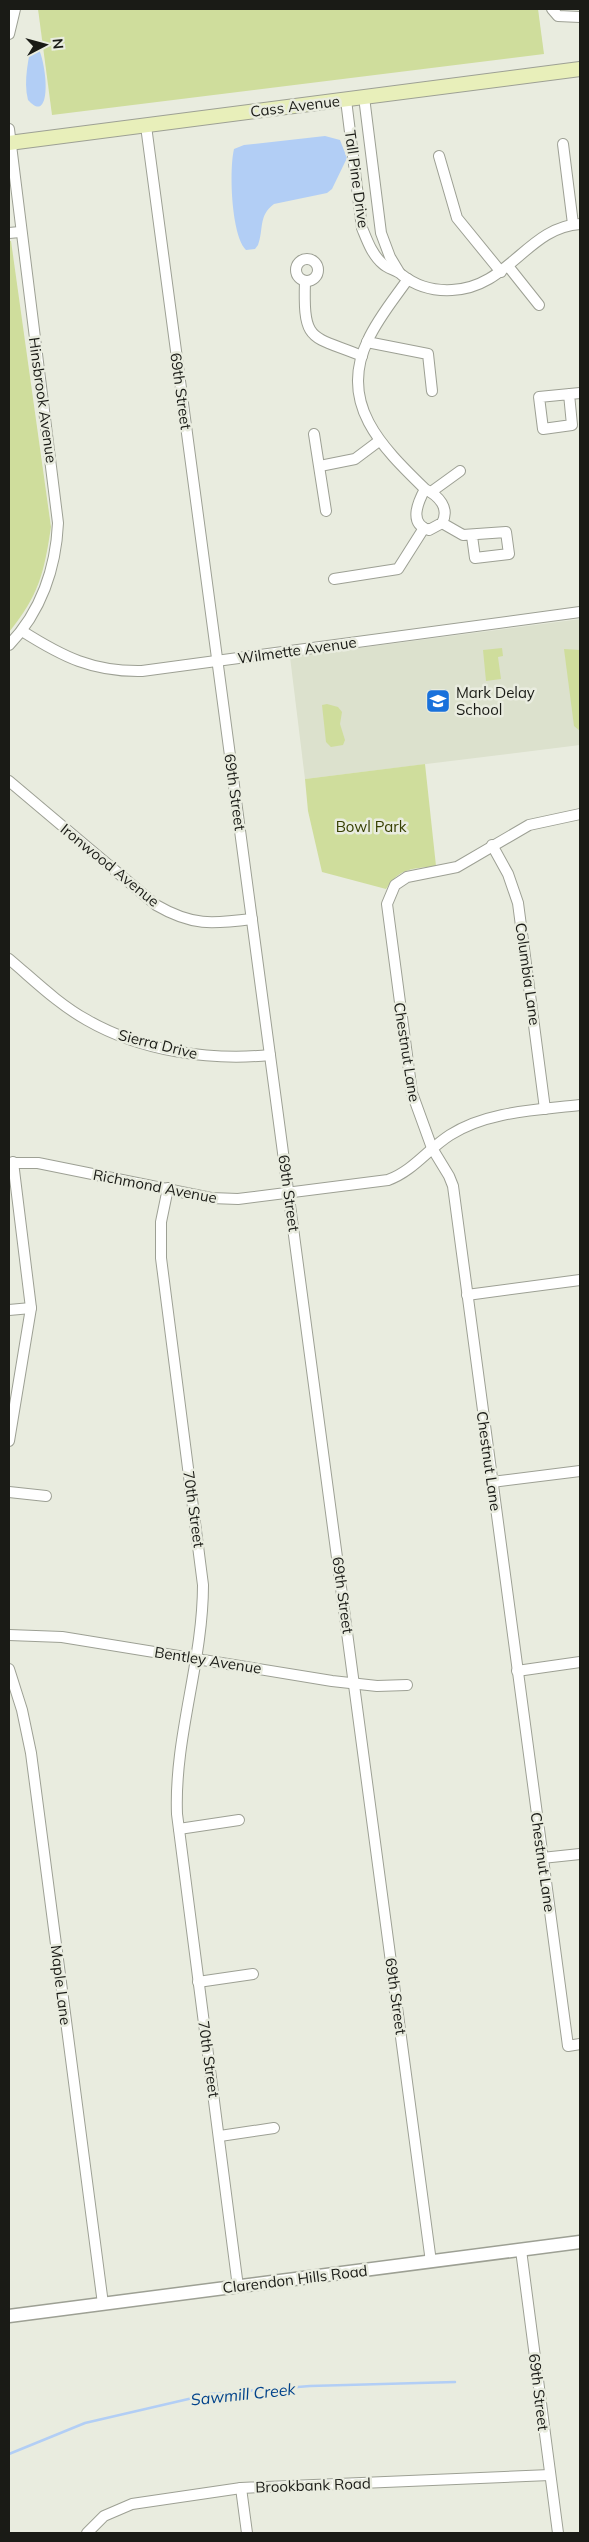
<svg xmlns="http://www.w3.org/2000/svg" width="589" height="2542" viewBox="0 0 589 2542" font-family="Mulish,sans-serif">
<rect width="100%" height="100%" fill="#e9ecdf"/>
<path fill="#dce1cd" d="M580 619V745L305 779 290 657Z"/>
<g fill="#cfdd9c">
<path d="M38 9H538L544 54 52 115Z"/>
<path d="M9 241H11L51 527C44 573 39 595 9 632Z"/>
<path d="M502 648 503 656 498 657 501 679 486 681 483 650Z"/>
<path d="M564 649 580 650V731L574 726Z"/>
<path d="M327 704 338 707 342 712 340 724 345 740 343 745 331 747 326 742 322 705Z"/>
<path d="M425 764 436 866C413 869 400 867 386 889L322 872 308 811 305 779Z"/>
</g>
<g fill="#b2cef5">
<path d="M32 39C47 48 55 130 28 100 23 80 29 59 32 39Z"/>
<path d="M325 136 340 140 347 158 332 189 327 193 274 204C258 216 264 229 258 245L255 249 246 250C231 235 229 170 234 149L244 145Z"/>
</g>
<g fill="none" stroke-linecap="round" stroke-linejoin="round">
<path stroke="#b2cef5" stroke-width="2.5" d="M9 2454 85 2423 210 2394 310 2386 455 2382"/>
<defs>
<g id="minor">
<path d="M552 9 558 16 580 17"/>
<path d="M9 34 15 9"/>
<path d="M364 97 381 233 390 257 399 272"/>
<path d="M346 100 362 228C367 240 372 255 383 264 388 269 397 270 402 275 416 286 434 291 452 290 508 288 528 227 580 224"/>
<path d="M146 126 431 2262"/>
<path d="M9 129 58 523C56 568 41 612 9 645"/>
<path d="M563 144 573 224"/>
<path d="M439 156 457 218 501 272"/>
<path d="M9 233 20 232"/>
<circle cx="307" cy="270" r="11"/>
<path d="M508 266 539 305"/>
<path d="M408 279C394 299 378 318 368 340 337 404 383 448 425 489 418 502 408 524 429 530L442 523C450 508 439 496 425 489"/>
<path d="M305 281C303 344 311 335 362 356"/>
<path d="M367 342 428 354 432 391"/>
<path d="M569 394 572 425 543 429 539 397 580 393"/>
<path d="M314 434 326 511"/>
<path d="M320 466 355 459 379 441"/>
<path d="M431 492 460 471"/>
<path d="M442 523 463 535 506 532 509 554 475 558 472 536"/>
<path d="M334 579 398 569 424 528"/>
<path d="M22 631C63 657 93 672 142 671L580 612"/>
<path d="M9 781 156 905C192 926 212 924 252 919"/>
<path d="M580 814 529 825 457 867 407 877 395 885 387 904 412 1093 432 1148 449 1176 453 1186 568 2046 580 2044"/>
<path d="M492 845 508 874 518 903 545 1109"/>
<path d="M9 959C34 980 58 1004 87 1020 141 1051 210 1061 270 1055"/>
<path d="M9 1163H38L211 1198 238 1199 388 1180C413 1171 428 1149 450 1135 487 1111 538 1110 580 1105"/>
<path d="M168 1188 161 1222V1258L203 1585C203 1662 174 1737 177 1814L238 2287"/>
<path d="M467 1295 580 1280"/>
<path d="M9 1310 31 1308"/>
<path d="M9 1441 31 1308 13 1162"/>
<path d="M492 1482 580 1471"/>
<path d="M9 1492 46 1496"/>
<path d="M9 1635 62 1637 332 1681 377 1686 407 1685"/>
<path d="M9 1669 22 1710 31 1753 103 2304"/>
<path d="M517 1671 580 1662"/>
<path d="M179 1829 239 1820"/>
<path d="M542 1858 580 1854"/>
<path d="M198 1982 253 1974"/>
<path d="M220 2136 274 2128"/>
<path d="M521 2250 558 2533"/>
<path d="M241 2488 247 2533"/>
<path d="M87 2533 104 2516 132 2504 241 2488 550 2475"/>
</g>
<path id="tertiary" d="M9 2316 580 2242"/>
<path id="secondary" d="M9 143 580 69"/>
</defs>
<use href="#minor" stroke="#9da094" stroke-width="12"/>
<use href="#tertiary" stroke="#9da094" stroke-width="15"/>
<use href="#secondary" stroke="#9da094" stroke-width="16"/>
<use href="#minor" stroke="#fff" stroke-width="10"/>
<use href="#tertiary" stroke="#fff" stroke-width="12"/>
<use href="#secondary" stroke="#e8efba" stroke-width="14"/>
</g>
<defs>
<symbol id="school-square" viewBox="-11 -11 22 22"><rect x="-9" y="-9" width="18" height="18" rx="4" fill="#1971db" stroke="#e9ecdf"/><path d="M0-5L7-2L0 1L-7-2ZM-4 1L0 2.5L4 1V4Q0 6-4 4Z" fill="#fff"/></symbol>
</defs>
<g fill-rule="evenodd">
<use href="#school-square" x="424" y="687" width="28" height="28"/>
</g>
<g text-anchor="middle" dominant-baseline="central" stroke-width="5" stroke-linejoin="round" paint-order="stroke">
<g font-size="15" fill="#1a1b16" stroke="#e9ecdf">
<text transform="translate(295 106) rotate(-7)">Cass Avenue</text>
<text transform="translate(357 179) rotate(82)">Tall Pine Drive</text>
<text transform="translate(181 391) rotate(82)">69th Street</text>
<text transform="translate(43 400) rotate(82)">Hinsbrook Avenue</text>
<text transform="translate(297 650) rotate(-8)">Wilmette Avenue</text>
<text transform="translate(235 792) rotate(82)">69th Street</text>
<text transform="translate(110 865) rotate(39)">Ironwood Avenue</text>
<text transform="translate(528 974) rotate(82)">Columbia Lane</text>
<text transform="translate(158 1044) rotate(14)">Sierra Drive</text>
<text transform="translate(407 1052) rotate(81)">Chestnut Lane</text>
<text transform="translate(155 1186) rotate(11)">Richmond Avenue</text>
<text transform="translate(289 1193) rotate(82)">69th Street</text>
<text transform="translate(489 1461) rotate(82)">Chestnut Lane</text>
<text transform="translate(194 1509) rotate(82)">70th Street</text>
<text transform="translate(343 1595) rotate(82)">69th Street</text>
<text transform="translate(208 1660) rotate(9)">Bentley Avenue</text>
<text transform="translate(543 1862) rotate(82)">Chestnut Lane</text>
<text transform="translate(61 1985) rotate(83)">Maple Lane</text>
<text transform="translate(396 1996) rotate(82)">69th Street</text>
<text transform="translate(209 2059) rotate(82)">70th Street</text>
<text transform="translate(295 2279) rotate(-7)">Clarendon Hills Road</text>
<text transform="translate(539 2392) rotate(83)">69th Street</text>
<text transform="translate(313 2485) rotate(-2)">Brookbank Road</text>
</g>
<g font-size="15" fill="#1a1b16" stroke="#e9ecdf" text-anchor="start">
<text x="456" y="692">Mark Delay<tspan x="456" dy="17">School</tspan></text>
</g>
<g font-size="15" fill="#363f01" stroke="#e9ecdf">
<text x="371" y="826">Bowl Park</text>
</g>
<g font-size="16" font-style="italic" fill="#01428a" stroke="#e9ecdf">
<text transform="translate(243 2394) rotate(-6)">Sawmill Creek</text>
</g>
</g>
<rect width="589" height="2542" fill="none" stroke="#1a1b16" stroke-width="20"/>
<g transform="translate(45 45) rotate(84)" stroke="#e9ecdf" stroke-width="4" paint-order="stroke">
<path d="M0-4L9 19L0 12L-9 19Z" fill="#1a1b16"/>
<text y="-8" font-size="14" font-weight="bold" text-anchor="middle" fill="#1a1b16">N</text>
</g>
</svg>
